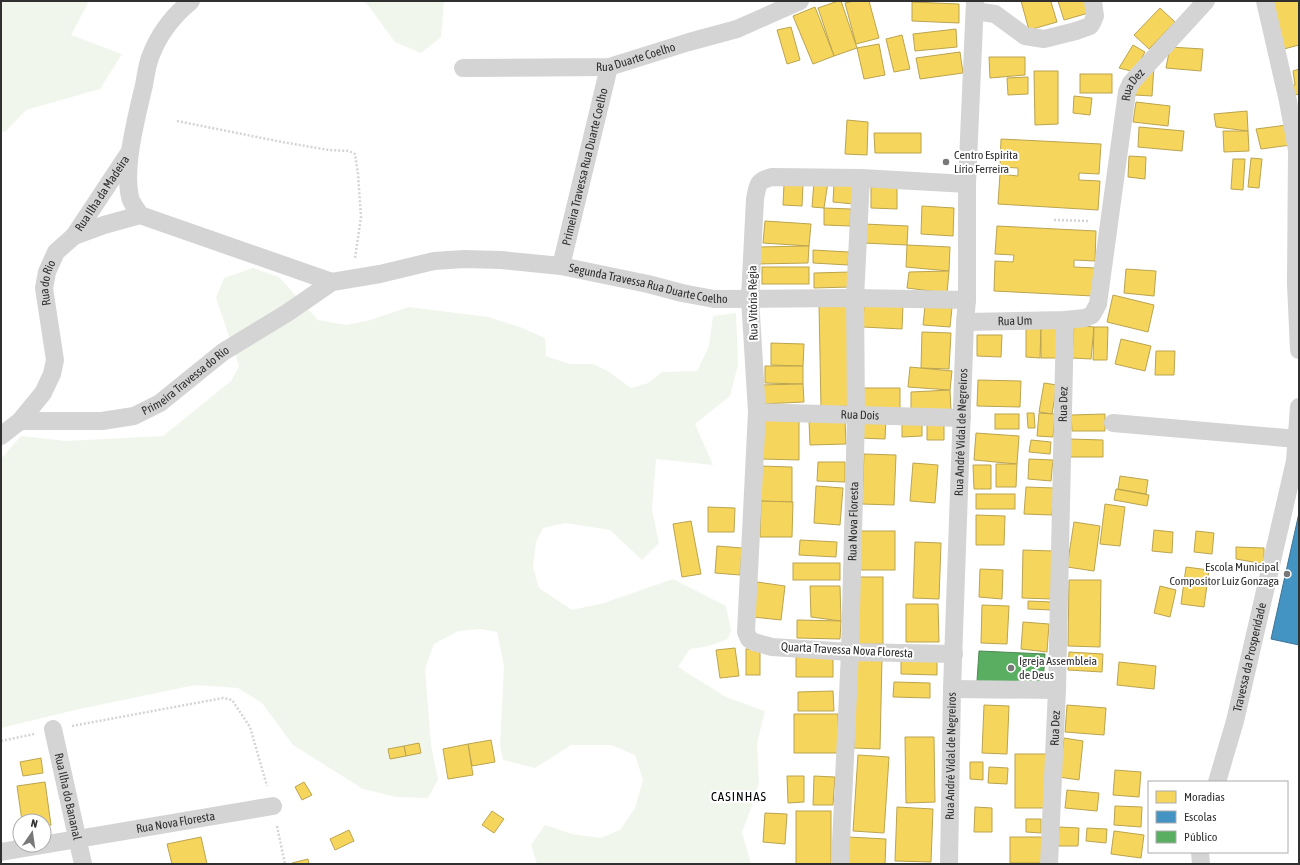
<svg xmlns="http://www.w3.org/2000/svg" width="1300" height="865" viewBox="0 0 1300 865" font-family="'Asap Condensed',sans-serif">
<rect width="100%" height="100%" fill="#fff"/>
<g fill="#f1f6ed">
<path d="M1 1H89L71 35 122 54 100 89 26 110 5 132 1 131Z"/>
<path d="M363 1H444L441 37 421 53 395 42 368 5Z"/>
<path d="M253 268 279 277 318 320 347 325 370 320 409 307 488 317 520 327 545 338 546 356 569 364H593L609 372 631 388 648 383 662 372 697 371 709 346 713 316 736 313 738 365 730 396 695 424 713 465 656 459 652 510 659 543 642 560 610 530 565 523 543 528 536 542 533 567 539 588 572 610 604 603 673 579 726 606 731 630 728 639 709 646 690 649 678 667 726 697 765 711 757 743 759 782 750 811 742 832 751 864H537L531 845 545 825 572 834 601 838 620 830 635 808 643 780 635 755 611 745H571L535 768 503 760 500 746 504 666 497 632 481 629 458 631 434 644 425 669 431 744 438 780 428 798 396 797 363 789 293 745 262 703 238 688 195 685 75 710 1 728V459L21 436 66 441 163 436 231 381 239 366 216 298 224 278Z"/>
</g>
<g fill="#f6d55c" stroke="#bba44f">
<path d="M838 1H841L857 48 834 56 818 8Z"/>
<path d="M854 1H869L879 38 856 44 845 3Z"/>
<path d="M1021 1H1054L1051 2 1057 22 1029 30Z"/>
<path d="M1058 1H1089L1092 12 1064 20Z"/>
<path d="M1271 1H1299V45L1284 49Z"/>
<path d="M912 2 959 4V23L912 21Z"/>
<path d="M815 7 834 56 813 64 793 16Z"/>
<path d="M1160 8 1175 22 1149 49 1134 35Z"/>
<path d="M791 27 800 60 787 64 777 30Z"/>
<path d="M956 29 957 47 915 51 913 34Z"/>
<path d="M902 35 910 69 894 72 886 39Z"/>
<path d="M879 44 885 75 864 79 857 48Z"/>
<path d="M1133 45 1145 52 1139 63 1135 72 1119 68Z"/>
<path d="M1170 47 1203 49 1201 71 1166 68Z"/>
<path d="M960 52 963 73 920 79 916 58Z"/>
<path d="M989 57H1025V75L990 78Z"/>
<path d="M1154 66 1152 96 1135 95 1138 82Z"/>
<path d="M1299 69V94L1291 96 1290 86 1295 85 1293 71Z"/>
<path d="M1034 71H1058V124L1035 125Z"/>
<rect x="1080" y="74" width="32" height="19"/>
<path d="M1028 77V94L1008 95 1007 78Z"/>
<path d="M1074 96 1092 98 1090 115 1073 113Z"/>
<path d="M1136 102 1170 106 1168 126 1133 122Z"/>
<path d="M1247 111 1248 131 1216 127 1214 114Z"/>
<path d="M847 120 868 122 867 155 845 154Z"/>
<path d="M1287 125 1291 145 1261 149 1256 129Z"/>
<path d="M1139 127 1184 131 1182 151 1138 147Z"/>
<path d="M1223 131H1248L1249 151 1224 152Z"/>
<path d="M874 133H921V153H875Z"/>
<path d="M1001 139 1101 144 1099 174 1079 173V180L1100 181 1098 210 998 204 1000 174 1018 176V168L1000 167Z"/>
<path d="M1129 156 1146 157 1145 179 1128 177Z"/>
<path d="M1251 158 1262 159 1259 188 1248 187Z"/>
<path d="M1233 159H1245L1243 190 1231 189Z"/>
<path d="M814 181 828 182 824 208 812 207Z"/>
<path d="M784 184 803 185 802 206 783 205Z"/>
<path d="M834 184 854 185 853 204 833 202Z"/>
<path d="M871 187H897V209L871 208Z"/>
<path d="M922 206 954 208 953 236 921 234Z"/>
<path d="M824 208 851 209 850 226 824 225Z"/>
<path d="M765 221 811 224 809 246 763 243Z"/>
<path d="M864 224 908 226 907 245 863 243Z"/>
<path d="M997 226 1096 231 1095 261 1074 260V267L1095 268 1093 296 994 291 995 261 1013 262 1014 255 995 254Z"/>
<path d="M907 245 950 247 949 271 906 267Z"/>
<path d="M809 246 808 263 757 264 758 247Z"/>
<path d="M813 250 849 252 848 265 813 263Z"/>
<rect x="762" y="267" width="47" height="17"/>
<path d="M1126 269 1156 271 1154 296 1124 293Z"/>
<path d="M949 271 947 293 907 288 909 272Z"/>
<path d="M850 272V287L814 288V273Z"/>
<path d="M1113 295 1154 305 1148 332 1107 322Z"/>
<path d="M864 304 903 306 902 329 863 327Z"/>
<path d="M819 305H847L850 406 821 407Z"/>
<path d="M925 306 952 308 950 327 923 325Z"/>
<path d="M1074 325 1094 327 1091 359 1072 358Z"/>
<path d="M1026 326H1041L1040 358 1026 357Z"/>
<rect x="1041" y="326" width="16" height="32"/>
<path d="M1094 327H1108L1107 360H1093Z"/>
<path d="M922 332 951 333 949 369 921 368Z"/>
<path d="M977 335H1002L1001 357 977 356Z"/>
<path d="M1121 339 1151 346 1145 371 1115 364Z"/>
<path d="M771 343 804 344 803 366 771 365Z"/>
<path d="M1156 351H1175L1174 375H1155Z"/>
<path d="M765 366H803V384L765 383Z"/>
<path d="M910 367 952 371 950 390 908 387Z"/>
<path d="M978 380 1021 381 1020 407 977 406Z"/>
<path d="M1044 383 1057 385 1052 414 1039 412Z"/>
<path d="M803 384 804 402 761 404 760 385Z"/>
<path d="M863 388H900V409L863 408Z"/>
<path d="M950 390 951 410 911 411V392Z"/>
<path d="M1027 413H1034L1035 428H1028Z"/>
<path d="M1039 413 1055 414 1053 437 1037 436Z"/>
<rect x="995" y="414" width="24" height="15"/>
<path d="M1105 414V431H1072L1071 415Z"/>
<path d="M762 417 799 418V460L762 459Z"/>
<path d="M860 417 886 418 885 439 859 438Z"/>
<path d="M845 419 846 444 810 445 809 420Z"/>
<path d="M922 421V436L902 437V422Z"/>
<path d="M944 424V440H927V425Z"/>
<path d="M976 433 1019 436 1017 464 974 460Z"/>
<path d="M1070 439 1103 440V457H1070Z"/>
<path d="M1031 440 1051 442 1050 454 1029 452Z"/>
<path d="M864 454 896 455 894 505 862 504Z"/>
<path d="M1029 459 1053 460 1051 481 1028 479Z"/>
<path d="M818 462H845V482L817 481Z"/>
<path d="M913 463 938 465 935 503 910 501Z"/>
<path d="M996 464H1017L1016 487H996Z"/>
<path d="M973 465H991V489H974Z"/>
<path d="M759 466 792 467V502L758 501Z"/>
<path d="M1120 476 1148 480 1146 494 1118 489Z"/>
<path d="M816 486 843 488 840 525 814 523Z"/>
<path d="M1026 487 1054 488 1052 515 1024 514Z"/>
<path d="M1116 489 1149 495 1147 506 1114 500Z"/>
<rect x="976" y="494" width="39" height="15"/>
<path d="M761 501 793 502 792 537H760Z"/>
<path d="M1105 504 1125 507 1120 546 1100 544Z"/>
<path d="M708 507 735 508 734 532H708Z"/>
<path d="M976 515 1005 516 1004 545H976Z"/>
<path d="M691 521 701 574 682 577 673 524Z"/>
<path d="M1074 522 1100 526 1094 571 1067 567Z"/>
<path d="M1154 530 1173 532 1172 553 1152 551Z"/>
<rect x="860" y="531" width="35" height="39"/>
<path d="M1196 531 1214 533 1212 554 1194 552Z"/>
<path d="M800 540 837 542 836 557 799 555Z"/>
<path d="M915 542 941 543 939 599 913 598Z"/>
<path d="M717 546 742 548 740 575 715 573Z"/>
<path d="M1236 547 1264 548V564L1236 559Z"/>
<path d="M1023 550 1053 551 1052 599 1022 598Z"/>
<rect x="793" y="563" width="47" height="17"/>
<path d="M1186 567 1209 570 1204 607 1181 604Z"/>
<path d="M980 569 1003 570 1002 599 979 597Z"/>
<rect x="856" y="577" width="27" height="67"/>
<path d="M1069 580H1101L1100 647 1068 646Z"/>
<path d="M757 582 785 586 781 620 753 617Z"/>
<path d="M810 586H840L841 621 811 617Z"/>
<path d="M1160 586 1176 590 1170 617 1154 613Z"/>
<path d="M1028 601 1053 602 1052 610 1028 609Z"/>
<path d="M906 604H938L939 642H906Z"/>
<path d="M982 605 1009 606 1007 644 981 643Z"/>
<path d="M797 620 841 621 840 639 797 638Z"/>
<path d="M1023 622 1049 624 1047 652 1021 649Z"/>
<path d="M735 648 739 676 720 678 716 650Z"/>
<rect x="746" y="649" width="14" height="26"/>
<path d="M796 651 833 652V677H796Z"/>
<path d="M1069 652 1103 654 1102 672 1068 670Z"/>
<path d="M901 656 937 658V675L901 674Z"/>
<path d="M855 657 882 658 880 749 854 748Z"/>
<path d="M1119 662 1156 666 1154 689 1117 685Z"/>
<path d="M894 682 930 683V698L893 697Z"/>
<path d="M833 691 834 711H798V692Z"/>
<path d="M984 705 1009 706 1007 754 982 753Z"/>
<path d="M1067 705 1106 708 1104 735 1065 732Z"/>
<path d="M794 714H838L839 753H794Z"/>
<path d="M905 737H934L935 802 906 803Z"/>
<path d="M1064 738 1083 741 1079 780 1059 777Z"/>
<path d="M491 740 495 762 472 766 468 744Z"/>
<path d="M419 743 421 753 406 756 404 746Z"/>
<path d="M468 744 473 775 448 779 443 749Z"/>
<path d="M404 746 406 756 390 759 388 749Z"/>
<rect x="1015" y="754" width="31" height="54"/>
<path d="M858 755 889 757 884 833 853 831Z"/>
<path d="M41 758 43 773 23 776 20 762Z"/>
<path d="M970 762H983V780L970 779Z"/>
<path d="M989 767 1008 768 1007 784 988 783Z"/>
<path d="M1115 770 1141 772 1139 797 1113 795Z"/>
<path d="M787 776H804V802L788 803Z"/>
<path d="M814 776 835 777 833 805H813Z"/>
<path d="M45 782 51 825 44 826V821H22L17 786Z"/>
<path d="M304 782 312 795 302 800 295 787Z"/>
<path d="M1067 790 1099 793 1097 811 1065 808Z"/>
<path d="M1115 806 1142 807 1141 827 1114 825Z"/>
<path d="M897 807 933 809 931 862 895 861Z"/>
<path d="M975 807 992 808V832H974Z"/>
<path d="M492 811 504 819 494 833 482 825Z"/>
<rect x="796" y="811" width="35" height="53"/>
<path d="M765 813 787 814 785 844 763 842Z"/>
<path d="M1026 819H1041V833L1026 832Z"/>
<path d="M1059 827 1079 828 1078 846H1058Z"/>
<path d="M1087 828 1107 829 1106 843 1086 841Z"/>
<path d="M349 830 354 841 335 850 330 839Z"/>
<path d="M1114 831 1144 835 1141 858 1111 854Z"/>
<path d="M201 837 207 864H172L167 844Z"/>
<path d="M848 837 886 839 885 864H846Z"/>
<rect x="1010" y="837" width="32" height="26"/>
<path d="M308 859 309 864H292V863Z"/>
</g>
<path fill="#4393c3" stroke="#3d7597" d="M1299 513V645L1271 639Z"/>
<path fill="#5aae61" stroke="#4d8852" d="M979 651 1045 654 1043 684 977 681Z"/>
<g fill="none" stroke-linecap="round" stroke-linejoin="round">
<g stroke="#d4d4d4" stroke-width="2.5" stroke-dasharray="2 2" stroke-linecap="butt">
<path d="M177 121 282 142 329 150 349 151 355 154 358 174 361 217 355 258"/>
<path d="M1054 220 1090 221"/>
<path d="M72 726 223 698 232 700 250 727 267 786"/>
<path d="M1 741 34 734"/>
<path d="M277 826 285 864"/>
</g>
<g stroke="#d4d4d4" stroke-width="18">
<path d="M1265 1 1288 101 1297 150 1296 284 1299 350"/>
<path d="M975 11 995 14 1025 36 1044 39 1076 31 1090 26 1092 23 1095 16 1093 1"/>
<path id="s1" d="M463 68 609 67 689 42 737 29 800 1"/>
<path d="M140 215C137 209 131 203 130 197 123 167 137 115 144 85 146 75 147 64 151 55 159 34 174 15 191 1"/>
<path id="s2" d="M74 236 129 153"/>
<path id="s3" d="M561 266 609 67"/>
<path id="s4" d="M965 322 1065 320 1085 318 1092 315 1098 304 1127 92 1131 83 1139 74 1206 1"/>
<path id="s5" d="M757 412 962 418"/>
<path id="s6" d="M20 421H102L134 416 160 403 223 352 287 313 332 282 380 274 434 261 464 259 501 260 561 266 648 284 682 293 714 299 855 298 967 300"/>
<path d="M1113 423 1297 439"/>
<path id="s7" d="M1 436 20 421 43 393 52 374 55 360 44 288 47 272 56 252 74 236 104 225 140 215 332 282"/>
<path d="M954 654 850 652 772 647 754 642 749 639 746 632 757 412 750 298 755 199C758 184 757 181 772 177L861 178 967 184"/>
<path d="M952 689 1057 690"/>
<path id="s8" d="M53 729 83 864"/>
<path id="s9" d="M1217 782 1235 721 1295 461 1299 407"/>
<path id="s10" d="M1 852 273 806"/>
<path d="M1200 852 1201 864"/>
<path id="s11" d="M840 864 850 652 856 415 855 298 861 178"/>
<path id="s12" d="M949 864 952 689 965 322 967 300V184L975 1"/>
<path id="s13" d="M1049 864 1057 690 1065 320"/>
</g>
</g>
<g fill="#787878" stroke="#fff" stroke-width="1.5">
<circle cx="946" cy="162" r="4"/>
<circle cx="1287" cy="574" r="4"/>
<circle cx="1011" cy="668" r="4"/>
</g>
<g text-anchor="middle" dominant-baseline="central" stroke-width="4" stroke-linejoin="round" paint-order="stroke">
<g font-size="12" fill="#303030" stroke="#fff">
<text stroke="none"><textPath href="#s1" startOffset="174">Rua Duarte Coelho</textPath></text>
<text stroke="none"><textPath href="#s4" startOffset="363">Rua Dez</textPath></text>
<text stroke="none"><textPath href="#s3" startOffset="102">Primeira Travessa Rua Duarte Coelho</textPath></text>
<text stroke="none"><textPath href="#s2" startOffset="51">Rua Ilha da Madeira</textPath></text>
<text stroke="none"><textPath href="#s7" startOffset="174">Rua do Rio</textPath></text>
<text stroke="none"><textPath href="#s6" startOffset="675">Segunda Travessa Rua Duarte Coelho</textPath></text>
<text transform="translate(753 303) rotate(-91)">Rua Vitória Régia</text>
<text stroke="none"><textPath href="#s4" startOffset="50">Rua Um</textPath></text>
<text stroke="none"><textPath href="#s6" startOffset="177">Primeira Travessa do Rio</textPath></text>
<text stroke="none"><textPath href="#s13" startOffset="460">Rua Dez</textPath></text>
<text stroke="none"><textPath href="#s5" startOffset="103">Rua Dois</textPath></text>
<text stroke="none"><textPath href="#s12" startOffset="432">Rua André Vidal de Negreiros</textPath></text>
<text stroke="none"><textPath href="#s11" startOffset="343">Rua Nova Floresta</textPath></text>
<text transform="translate(847 650) rotate(3)">Quarta Travessa Nova Floresta</text>
<text stroke="none"><textPath href="#s9" startOffset="129">Travessa da Prosperidade</textPath></text>
<text stroke="none"><textPath href="#s13" startOffset="136">Rua Dez</textPath></text>
<text stroke="none"><textPath href="#s12" startOffset="108">Rua André Vidal de Negreiros</textPath></text>
<text stroke="none"><textPath href="#s8" startOffset="69">Rua Ilha do Bananal</textPath></text>
<text stroke="none"><textPath href="#s10" startOffset="177">Rua Nova Floresta</textPath></text>
</g>
<g font-size="12" fill="#303030" stroke="#fff" text-anchor="start">
<text x="954" y="155">Centro Espírita<tspan x="954" dy="14">Lírio Ferreira</tspan></text>
<text x="1279" y="567" text-anchor="end">Escola Municipal<tspan x="1279" dy="14">Compositor Luiz Gonzaga</tspan></text>
<text x="1019" y="661">Igreja Assembleia<tspan x="1019" dy="14">de Deus</tspan></text>
</g>
<g font-size="13" letter-spacing="1" fill="#000" stroke="#fff">
<text x="739" y="796">CASINHAS</text>
</g>
</g>
<rect width="1300" height="865" fill="none" stroke="#303030" stroke-width="4"/>
<rect x="1148" y="781" width="140" height="72" fill="#ffffff" stroke="#acacac"/>
<rect x="1156" y="791" width="20" height="12" fill="#f6d55c" stroke="#acacac"/>
<text x="1184" y="801" font-size="12" fill="#303030">Moradias</text>
<rect x="1156" y="811" width="20" height="12" fill="#4393c3" stroke="#acacac"/>
<text x="1184" y="821" font-size="12" fill="#303030">Escolas</text>
<rect x="1156" y="831" width="20" height="12" fill="#5aae61" stroke="#acacac"/>
<text x="1184" y="841" font-size="12" fill="#303030">Público</text>
<g transform="translate(32 833) rotate(13)"><circle r="19" fill="#ffffff" stroke="#acacac"/>
<path d="M0-3L7 15L0 10L-7 15Z" fill="#787878"/>
<text y="-6" font-size="11" font-weight="bold" text-anchor="middle" fill="#303030">N</text>
</g>
</svg>
